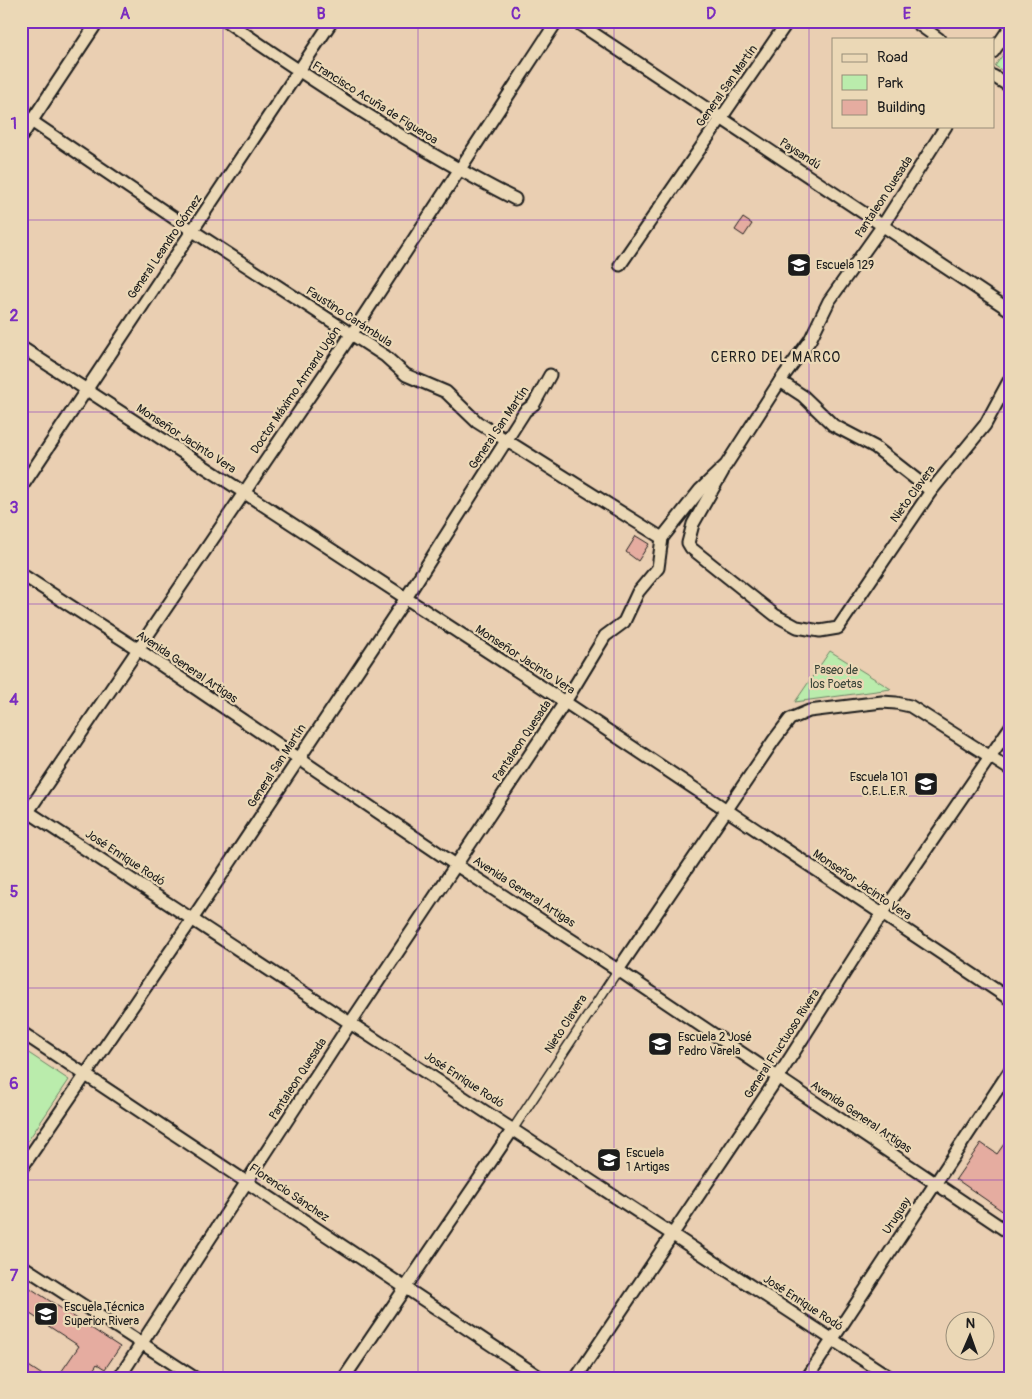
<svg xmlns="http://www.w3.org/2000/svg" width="1032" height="1399" viewBox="0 0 1032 1399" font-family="Pangolin,sans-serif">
<rect width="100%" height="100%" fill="#eacfb2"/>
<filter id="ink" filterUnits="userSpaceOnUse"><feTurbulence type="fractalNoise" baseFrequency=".02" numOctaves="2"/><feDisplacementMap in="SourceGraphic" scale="10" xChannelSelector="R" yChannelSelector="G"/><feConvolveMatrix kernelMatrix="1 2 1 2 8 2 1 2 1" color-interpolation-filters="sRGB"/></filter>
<g filter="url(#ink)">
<g fill="#baecac" stroke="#6b8464">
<path d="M1011 43V76L995 66Z"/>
<path d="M830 651 891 689 795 702Z"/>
<path d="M21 1048 69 1080 21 1151Z"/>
</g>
<g fill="#e5aca0" stroke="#1c1c1c">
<path d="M743 218 752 224 744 236 735 230Z"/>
<path d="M636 536 649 544 638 561 626 552Z"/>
<path d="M1011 1134V1217L956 1179 981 1143 997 1154Z"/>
<path d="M21 1282 120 1347 105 1369 97 1364 88 1378H57L79 1346 21 1308Z"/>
<path d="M21 1361 47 1378H21Z"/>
</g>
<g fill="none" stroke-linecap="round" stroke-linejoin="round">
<defs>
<path id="pedestrian" d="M513 1129 618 970"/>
<g id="minor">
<path d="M226 21C319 85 414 148 515 199"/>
<path d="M575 21 1011 311"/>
<path d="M914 21 939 39"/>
<path d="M993 52 1011 26"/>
<path d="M993 76 1011 87"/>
<path d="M21 114 193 231 385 356 406 375 446 392 477 422 662 538"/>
<path d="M21 137 98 21"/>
<path d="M620 265 788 21"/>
<path d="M21 347 565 702 1011 1000"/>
<path d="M780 381 803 396 833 425 875 447 931 491"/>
<path d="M723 471 693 524 688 543 691 548 775 615 797 627 820 631 838 628 931 491 985 425 1011 377"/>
<path d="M21 488 332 21"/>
<path d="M21 574 139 650 456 865 618 970 1011 1234"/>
<path d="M21 807 891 1378"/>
<path d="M21 822 351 335 557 21"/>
<path d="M618 970 774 740 790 719 809 711 882 702 896 703 910 706 1011 770"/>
<path d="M21 1032 541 1378"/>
<path d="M21 1169 193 918 406 598 525 411 534 404 550 375"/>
<path d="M21 1265 195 1378"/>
<path d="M119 1378 351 1022 565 702 605 636 624 622 638 592 658 568 662 538 700 490 726 465 780 381 810 340 829 301 883 225 946 126"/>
<path d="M344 1378 513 1129"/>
<path d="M576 1378 778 1077 882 914 1011 726"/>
<path d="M807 1378 1011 1069"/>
</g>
</defs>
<use href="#pedestrian" stroke="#1c1c1c" stroke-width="11"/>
<use href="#minor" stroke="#1c1c1c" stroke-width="15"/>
<use href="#pedestrian" stroke="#ebd8b6" stroke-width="8"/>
<use href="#minor" stroke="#ebd8b6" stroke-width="11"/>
</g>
</g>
<path fill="none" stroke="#7b2cbf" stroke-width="1" stroke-opacity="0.55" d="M223 21V1378M418 21V1378M614 21V1378M809 21V1378M21 220H1011M21 412H1011M21 604H1011M21 796H1011M21 988H1011M21 1180H1011"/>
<defs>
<symbol id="school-square" viewBox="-11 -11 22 22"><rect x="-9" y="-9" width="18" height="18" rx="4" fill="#1c1c1c" stroke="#ebd8b6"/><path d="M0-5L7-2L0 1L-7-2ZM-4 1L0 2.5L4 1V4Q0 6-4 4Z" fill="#fff"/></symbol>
</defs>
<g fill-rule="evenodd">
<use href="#school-square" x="785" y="251" width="28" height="28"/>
<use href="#school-square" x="912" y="770" width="28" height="28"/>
<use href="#school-square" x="646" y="1030" width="28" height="28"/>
<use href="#school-square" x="595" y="1146" width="28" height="28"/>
<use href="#school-square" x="32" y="1300" width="28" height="28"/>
</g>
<g text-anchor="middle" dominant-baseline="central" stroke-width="4.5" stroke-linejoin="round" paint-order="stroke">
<g font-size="12" fill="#1c1c1c" stroke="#ebd8b6">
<text transform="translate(727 86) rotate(-55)">General San Martín</text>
<text transform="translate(375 103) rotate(32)">Francisco Acuña de Figueroa</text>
<text transform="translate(800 154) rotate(33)">Paysandú</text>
<text transform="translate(884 197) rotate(-57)">Pantaleon Quesada</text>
<text transform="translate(165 247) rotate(-56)">General Leandro Gómez</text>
<text transform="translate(349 317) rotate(33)">Faustino Carámbula</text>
<text transform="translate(296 390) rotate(-56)">Doctor Máximo Armand Ugón</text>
<text transform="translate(499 428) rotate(-56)">General San Martín</text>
<text transform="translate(186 439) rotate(33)">Monseñor Jacinto Vera</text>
<text transform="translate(913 494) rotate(-54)">Nieto Clavera</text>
<text transform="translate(525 660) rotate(33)">Monseñor Jacinto Vera</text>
<text transform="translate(187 667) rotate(34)">Avenida General Artigas</text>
<text transform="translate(522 741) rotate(-56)">Pantaleon Quesada</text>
<text transform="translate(277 766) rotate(-57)">General San Martín</text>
<text transform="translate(125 858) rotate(33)">José Enrique Rodó</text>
<text transform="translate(862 885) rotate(34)">Monseñor Jacinto Vera</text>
<text transform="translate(524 892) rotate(33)">Avenida General Artigas</text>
<text transform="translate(566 1024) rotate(-57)">Nieto Clavera</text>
<text transform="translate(782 1044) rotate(-57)">General Fructuoso Rivera</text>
<text transform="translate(298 1079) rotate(-57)">Pantaleon Quesada</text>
<text transform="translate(464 1080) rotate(33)">José Enrique Rodó</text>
<text transform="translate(861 1117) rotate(34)">Avenida General Artigas</text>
<text transform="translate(289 1193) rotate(34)">Florencio Sánchez</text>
<text transform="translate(897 1216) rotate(-57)">Uruguay</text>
<text transform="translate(803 1303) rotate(33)">José Enrique Rodó</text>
</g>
<g font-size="12" fill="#1c1c1c" stroke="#ebd8b6" text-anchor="start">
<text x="816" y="265">Escuela 129</text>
<text x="908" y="777" text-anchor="end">Escuela 101<tspan x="908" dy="14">C.E.L.E.R.</tspan></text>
<text x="678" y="1037">Escuela 2 José<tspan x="678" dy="14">Pedro Varela</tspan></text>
<text x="626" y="1153">Escuela<tspan x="626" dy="14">1 Artigas</tspan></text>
<text x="64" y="1307">Escuela Técnica<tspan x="64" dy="14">Superior Rivera</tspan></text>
</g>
<g font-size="12" fill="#3c4639" stroke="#ebd8b6">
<text x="836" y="670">Paseo de<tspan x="836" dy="14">los Poetas</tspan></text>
</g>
<g font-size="14" letter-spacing="1" fill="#1c1c1c" stroke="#ebd8b6">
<text x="776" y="357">CERRO DEL MARCO</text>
</g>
</g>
<rect width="1032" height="1399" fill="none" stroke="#ebd8b6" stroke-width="55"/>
<rect x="832" y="38" width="162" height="90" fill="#ebd8b6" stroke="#988d78"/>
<rect x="842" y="54" width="25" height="8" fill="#ebd8b6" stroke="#988d78"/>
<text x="877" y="62" font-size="15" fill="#1c1c1c">Road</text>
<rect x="842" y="75" width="25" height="15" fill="#baecac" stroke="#988d78"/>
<text x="877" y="88" font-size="15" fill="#1c1c1c">Park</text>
<rect x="842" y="100" width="25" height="15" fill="#e5aca0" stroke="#988d78"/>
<text x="877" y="112" font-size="15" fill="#1c1c1c">Building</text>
<g transform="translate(970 1336) rotate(2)"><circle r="24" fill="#ebd8b6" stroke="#988d78"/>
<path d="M0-4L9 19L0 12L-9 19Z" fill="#1c1c1c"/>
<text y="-8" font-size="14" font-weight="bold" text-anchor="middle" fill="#1c1c1c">N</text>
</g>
<rect x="28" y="28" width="976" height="1344" fill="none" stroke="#7b2cbf" stroke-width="2"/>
<g font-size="16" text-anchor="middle" font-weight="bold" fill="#7b2cbf">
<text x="125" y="19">A</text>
<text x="321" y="19">B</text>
<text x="516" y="19">C</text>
<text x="711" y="19">D</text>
<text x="907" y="19">E</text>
<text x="14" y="129">1</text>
<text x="14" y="321">2</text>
<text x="14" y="513">3</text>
<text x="14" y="705">4</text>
<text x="14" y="897">5</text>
<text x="14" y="1089">6</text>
<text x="14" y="1281">7</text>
</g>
</svg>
